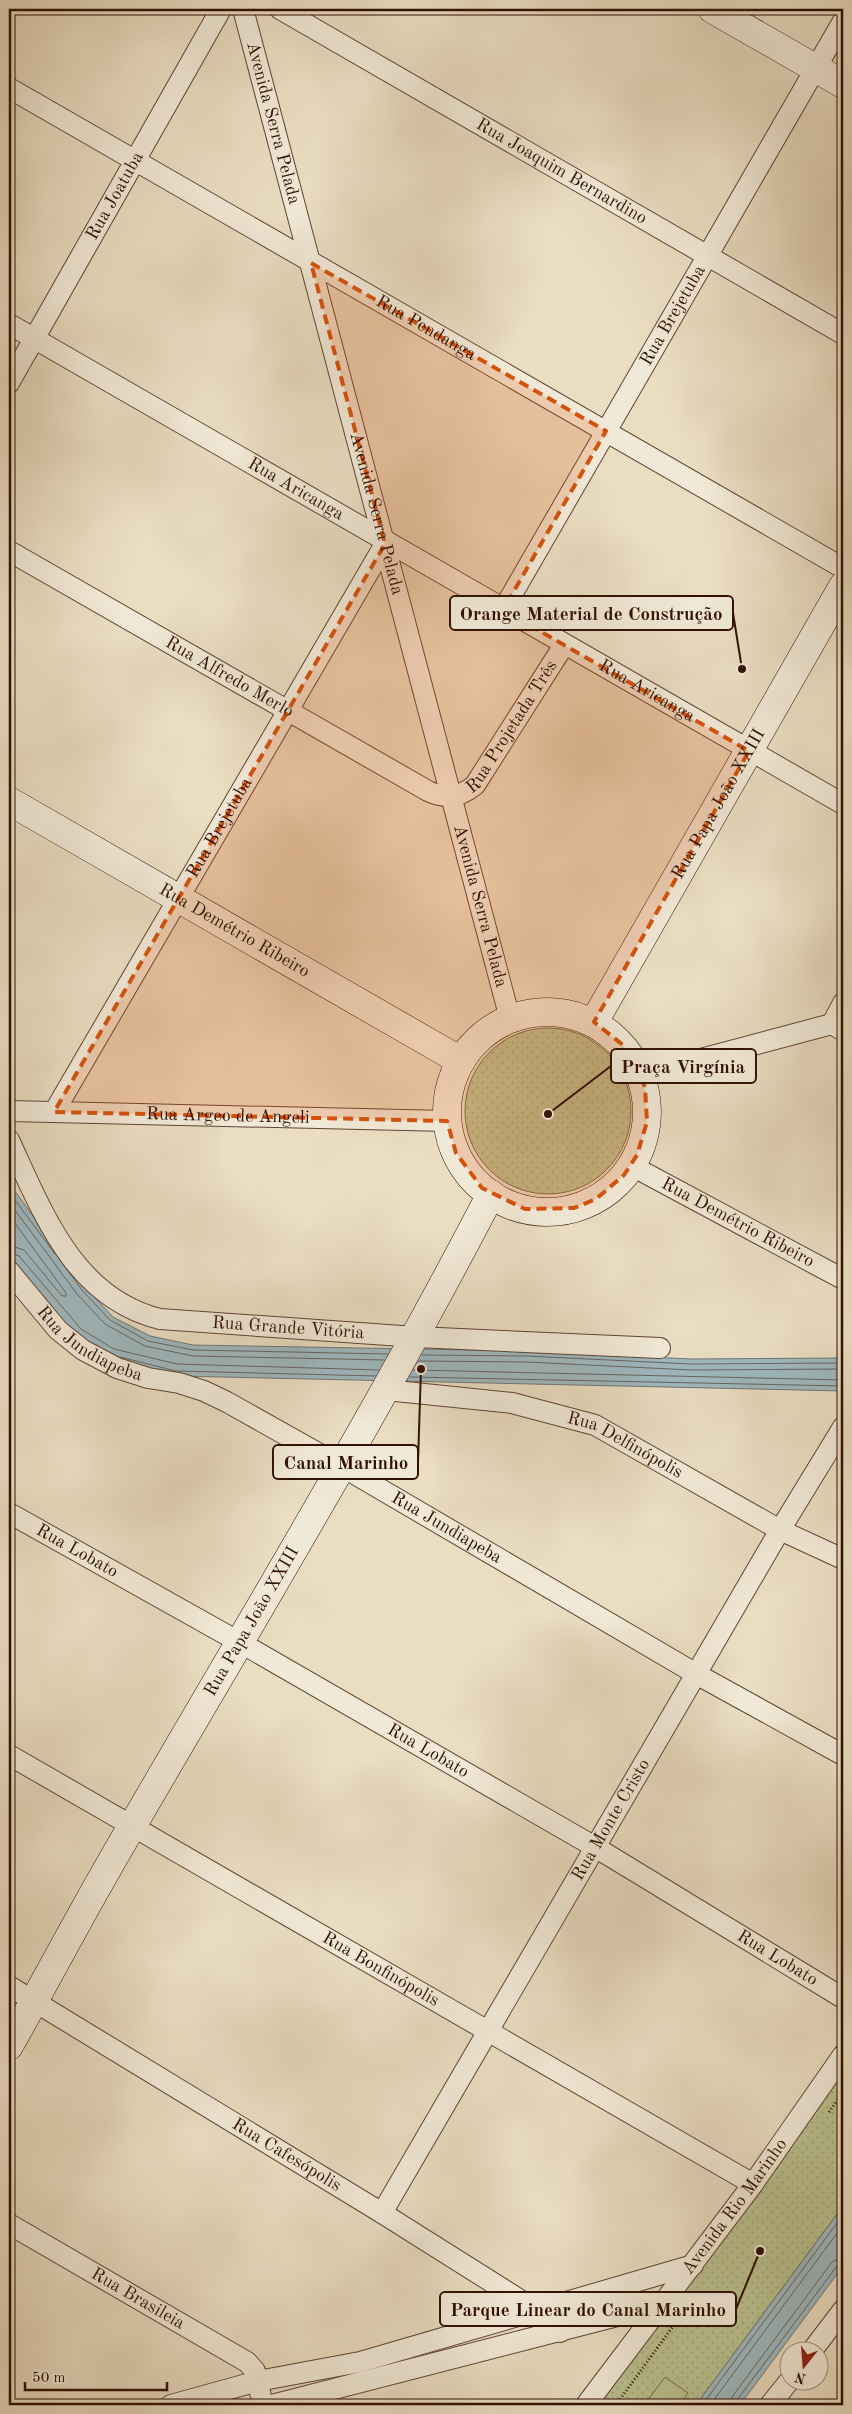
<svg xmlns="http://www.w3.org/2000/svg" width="852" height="2414" viewBox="0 0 852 2414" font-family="'Old Standard TT',serif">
<defs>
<pattern id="park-dots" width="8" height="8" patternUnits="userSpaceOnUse" patternTransform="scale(1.25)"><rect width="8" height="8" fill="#bbc090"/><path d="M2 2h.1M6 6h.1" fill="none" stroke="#a1a47b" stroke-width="1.8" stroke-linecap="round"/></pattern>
</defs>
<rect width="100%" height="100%" fill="#eaddc2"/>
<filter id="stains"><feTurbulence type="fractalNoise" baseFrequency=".004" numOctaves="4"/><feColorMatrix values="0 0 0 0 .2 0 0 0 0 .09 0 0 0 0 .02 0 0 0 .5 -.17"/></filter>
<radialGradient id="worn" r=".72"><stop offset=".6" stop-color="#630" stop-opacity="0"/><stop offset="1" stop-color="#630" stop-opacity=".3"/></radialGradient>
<g fill="url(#park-dots)" stroke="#76684a">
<circle cx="548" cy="1111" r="83"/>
<path d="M843 2071V2206L696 2405H598Z"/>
</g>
<path fill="#bbc090" stroke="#76684a" d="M665 2377 688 2393 679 2405H644Z"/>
<g fill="#9eb8bf" stroke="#727574">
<path d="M9 1183 85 1287 113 1317 150 1336 193 1345 526 1351 691 1359 843 1358V1391L176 1376 144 1369 74 1338 9 1261Z"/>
<path d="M843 2206V2266L740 2405H696Z"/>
</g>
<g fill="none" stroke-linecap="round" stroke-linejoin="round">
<g stroke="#686461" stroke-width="1">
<path d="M9 1192 55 1254"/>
<path d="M9 1202 77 1294 105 1324 145 1346 193 1356 384 1360"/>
<path d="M9 1215 66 1293V1296H62L24 1250 9 1245"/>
<path d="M9 1252 19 1256 81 1329 114 1349 177 1364 379 1370"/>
<path d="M59 1259 82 1290 110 1320 148 1341 193 1350 388 1354"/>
<path d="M422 1355 526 1356 691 1364 843 1363"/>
<path d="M120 1357 176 1371 376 1376"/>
<path d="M418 1361 526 1362 691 1370 843 1369"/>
<path d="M413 1370 843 1380"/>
<path d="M410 1377 843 1386"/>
<path d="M702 2405 843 2215"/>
<path d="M710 2405 843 2225"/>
<path d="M730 2405 732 2397 832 2262 843 2257"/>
<path d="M736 2405 737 2400 837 2266 843 2264"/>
</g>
<defs>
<g id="street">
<path id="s1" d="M243 9 510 1019"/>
<path id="s2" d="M280 9 843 334"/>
<path id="s3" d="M9 88 843 568"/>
<path id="s4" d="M9 324 843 804"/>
<path id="s5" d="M9 383 221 9"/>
<path id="s6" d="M9 551 428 791C445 799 461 797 475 785L564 645"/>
<path id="s7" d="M503 610 843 21"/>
<path d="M840 1029 832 1024 843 1003"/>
<path d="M641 1075 843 1021"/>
<path id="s8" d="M9 1111 447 1121"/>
<path id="s9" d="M54 1112 385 544"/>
<path id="s10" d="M9 1140C43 1213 74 1298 160 1319L416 1337 660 1348"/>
<path id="s11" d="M632 1166 843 1279"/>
<path id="s12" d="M9 1271 58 1330 83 1350 117 1368 148 1378 179 1383 204 1391 227 1402 341 1466 698 1675 843 1755"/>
<path id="s13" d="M386 1390 512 1403 595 1425 780 1530 843 1559"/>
<path id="s14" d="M9 1513 241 1643 595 1847 843 1998"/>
<path id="s15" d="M9 1755 753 2184"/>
<path id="s16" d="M9 1986 382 2213 536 2310 560 2332"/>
<path id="s17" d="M382 2213 780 1530 843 1427"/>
<path id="s18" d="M9 2224 247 2362 255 2371 263 2405"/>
<path d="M811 2352 843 2310"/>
<path d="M171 2405 258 2381 360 2362 693 2265"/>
<path d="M272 2405 660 2305"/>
<path id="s19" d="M586 2405 753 2184 843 2055"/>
<path d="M770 2405 790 2380"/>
</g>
<g id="secondary">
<path d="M712 9 843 84"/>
<path id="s20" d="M9 801 461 1061"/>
<circle cx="547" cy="1112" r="100"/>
<path id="s21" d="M594 1022 843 586"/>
<path id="s22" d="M9 2046C51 1972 90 1896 134 1823 255 1615 380 1408 491 1194"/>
</g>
</defs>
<use href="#street" stroke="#5f4433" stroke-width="22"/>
<use href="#secondary" stroke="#311103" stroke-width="29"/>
<g stroke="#311103" stroke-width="3" stroke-dasharray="1 2.5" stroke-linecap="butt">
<path d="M829 2112 843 2093"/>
<path d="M616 2405 697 2293"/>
</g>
<use href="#street" stroke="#f1e9d7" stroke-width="20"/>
<use href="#secondary" stroke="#f1e9d7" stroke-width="28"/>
</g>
<path fill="#d6520b" fill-opacity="0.2" stroke="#d6520b" stroke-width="4" stroke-dasharray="10 6" stroke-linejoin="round" d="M311 263 606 431 503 610 749 751 594 1022 623 1045 636 1065 645 1087 647 1122 637 1155 624 1175 596 1199 574 1208 525 1209 482 1188 456 1153 447 1121 54 1112 385 544Z"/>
<g text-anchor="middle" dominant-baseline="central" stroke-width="4" stroke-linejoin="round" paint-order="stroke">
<g font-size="18" fill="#311103" stroke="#f1e9d7">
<text stroke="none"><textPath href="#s1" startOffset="118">Avenida Serra Pelada</textPath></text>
<text stroke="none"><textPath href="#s2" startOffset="325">Rua Joaquim Bernardino</textPath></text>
<text stroke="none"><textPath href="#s5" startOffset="215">Rua Joatuba</textPath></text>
<text stroke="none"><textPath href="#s7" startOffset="340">Rua Brejetuba</textPath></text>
<text stroke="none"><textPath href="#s3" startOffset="481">Rua Pendanga</textPath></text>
<text stroke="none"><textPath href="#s4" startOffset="331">Rua Aricanga</textPath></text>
<text stroke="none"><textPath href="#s1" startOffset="522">Avenida Serra Pelada</textPath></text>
<text stroke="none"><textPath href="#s6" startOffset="254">Rua Alfredo Merlo</textPath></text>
<text stroke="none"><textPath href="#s4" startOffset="736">Rua Aricanga</textPath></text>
<text stroke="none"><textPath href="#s6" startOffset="602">Rua Projetada Três</textPath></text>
<text stroke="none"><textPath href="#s21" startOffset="251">Rua Papa João XXIII</textPath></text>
<text stroke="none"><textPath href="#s9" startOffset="329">Rua Brejetuba</textPath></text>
<text stroke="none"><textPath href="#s1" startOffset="928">Avenida Serra Pelada</textPath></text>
<text stroke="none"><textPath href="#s20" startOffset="260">Rua Demétrio Ribeiro</textPath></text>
<text stroke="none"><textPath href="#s8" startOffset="219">Rua Argeo de Angeli</textPath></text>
<text stroke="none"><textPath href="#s11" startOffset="120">Rua Demétrio Ribeiro</textPath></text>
<text stroke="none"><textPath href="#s10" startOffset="372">Rua Grande Vitória</textPath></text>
<text stroke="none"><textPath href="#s12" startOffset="111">Rua Jundiapeba</textPath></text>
<text stroke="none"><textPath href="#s13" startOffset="248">Rua Delfinópolis</textPath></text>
<text stroke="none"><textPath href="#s12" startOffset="516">Rua Jundiapeba</textPath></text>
<text stroke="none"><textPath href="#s14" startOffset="78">Rua Lobato</textPath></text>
<text stroke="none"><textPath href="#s22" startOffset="489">Rua Papa João XXIII</textPath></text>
<text stroke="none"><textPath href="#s14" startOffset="482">Rua Lobato</textPath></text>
<text stroke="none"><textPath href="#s17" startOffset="455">Rua Monte Cristo</textPath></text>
<text stroke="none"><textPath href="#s14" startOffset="888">Rua Lobato</textPath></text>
<text stroke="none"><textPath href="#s15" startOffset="429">Rua Bonfinópolis</textPath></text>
<text stroke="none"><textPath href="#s16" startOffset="325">Rua Cafesópolis</textPath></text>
<text stroke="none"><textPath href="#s19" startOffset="248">Avenida Rio Marinho</textPath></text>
<text stroke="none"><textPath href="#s18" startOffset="149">Rua Brasileia</textPath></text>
</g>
</g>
<path fill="none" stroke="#311103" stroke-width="2" d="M742 669L733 613M548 1114L611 1066M421 1369L418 1462M760 2251L736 2309"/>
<g fill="#311103" stroke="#f1e9d7" stroke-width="2">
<circle cx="742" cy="669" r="5"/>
<circle cx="548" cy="1114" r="5"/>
<circle cx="421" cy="1369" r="5"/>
<circle cx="760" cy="2251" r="5"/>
</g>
<g fill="#f1e9d7" stroke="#311103" stroke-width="2">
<rect x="450" y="596" width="283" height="34" rx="5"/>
<rect x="611" y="1049" width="145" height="34" rx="5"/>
<rect x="273" y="1445" width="145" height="34" rx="5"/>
<rect x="440" y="2292" width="296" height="34" rx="5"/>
</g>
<g font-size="19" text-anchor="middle" font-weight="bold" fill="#311103">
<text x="591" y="620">Orange Material de Construção</text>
<text x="683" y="1073">Praça Virgínia</text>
<text x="346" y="1469">Canal Marinho</text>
<text x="588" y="2316">Parque Linear do Canal Marinho</text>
</g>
<rect width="852" height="2414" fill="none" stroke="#eaddc2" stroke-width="30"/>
<rect x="10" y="10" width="832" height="2394" fill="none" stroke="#311103" stroke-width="2.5"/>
<rect x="15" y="15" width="822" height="2384" fill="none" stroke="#311103"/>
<g transform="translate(804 2366) rotate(197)"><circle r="24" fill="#f1e9d7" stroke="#a49382"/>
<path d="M0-4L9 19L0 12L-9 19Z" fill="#8f2418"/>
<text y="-8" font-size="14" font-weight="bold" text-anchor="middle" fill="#311103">N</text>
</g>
<path d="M25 2382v8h142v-8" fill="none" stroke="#311103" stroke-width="2.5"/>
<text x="32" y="2382" font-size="15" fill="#311103" stroke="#f1e9d7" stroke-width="4" paint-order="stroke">50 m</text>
<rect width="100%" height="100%" filter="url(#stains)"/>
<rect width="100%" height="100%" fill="url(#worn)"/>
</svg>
